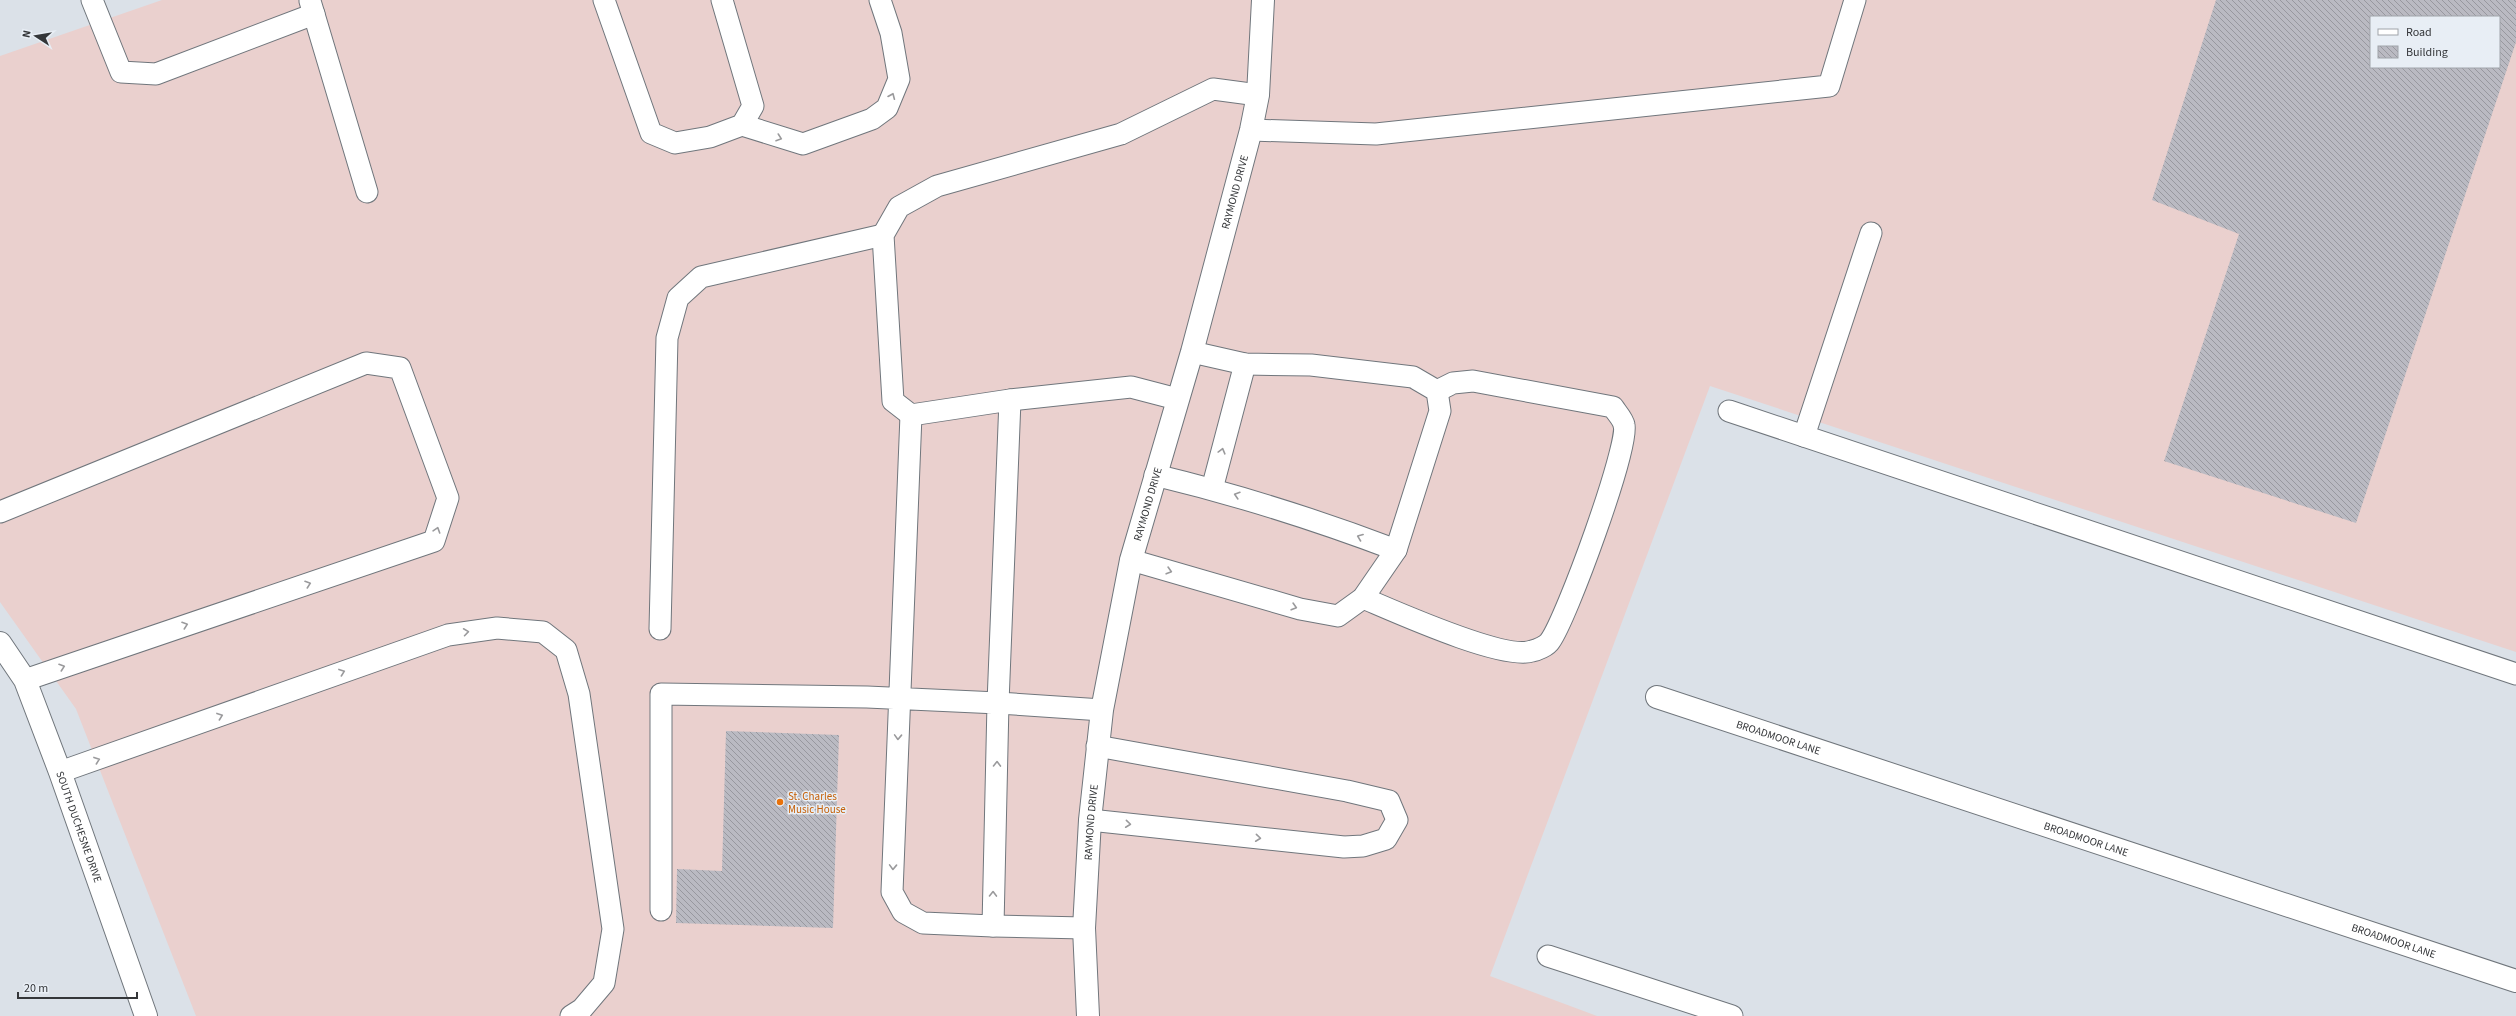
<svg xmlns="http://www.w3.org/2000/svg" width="2516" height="1016" viewBox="0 0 2516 1016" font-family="'Source Sans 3',sans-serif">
<defs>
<pattern id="building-back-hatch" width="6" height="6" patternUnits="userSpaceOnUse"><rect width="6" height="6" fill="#babac2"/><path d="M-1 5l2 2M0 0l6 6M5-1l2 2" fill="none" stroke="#98989f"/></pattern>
</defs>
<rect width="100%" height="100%" fill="#dbe1e8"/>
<path fill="#ead0ce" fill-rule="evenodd" d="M162 0H2516V652L1710 386 1490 976 1597 1016H196L76 709 0 602V56ZM2371 17H2499V67H2371Z"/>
<g fill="url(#building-back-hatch)" fill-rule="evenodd">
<path d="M2216 0H2516V42L2356 523 2164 461 2239 234 2152 200ZM2371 17H2499V67H2371Z"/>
<path d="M726 731 839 735 833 928 676 923 677 869 722 871Z"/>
</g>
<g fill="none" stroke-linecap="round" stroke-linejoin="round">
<defs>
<g id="lane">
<path d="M92 0 121 72 156 74 314 14"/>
<path d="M604 0 651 133 675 143 710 137 742 125 753 106 722 0"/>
<path d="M310 1 367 192"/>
<path d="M742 125 803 144 872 119 887 108 899 79 891 33 880 0"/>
<path d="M1251 130 1376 134 1829 86 1855 0"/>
<path d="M1177 399 1131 387 1010 400 911 415 893 401 883 235 899 207 937 186 1121 134 1213 89 1258 95"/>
<path d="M1010 400 998 703 1102 710"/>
<path d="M1729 411 2516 674"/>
<path d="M1804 436 1871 233"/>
<path d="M1155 475C1238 495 1317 520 1396 550"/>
<path d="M1212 489 1245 364"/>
<path d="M0 512 366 363 400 368 448 498 434 541 25 680"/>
<path d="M1131 560 1300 609 1338 616 1363 598 1396 550 1440 411 1437 391 1413 377 1311 365 1245 364 1192 352"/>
<path d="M1363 598C1394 611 1504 661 1532 651 1537 650 1547 646 1550 641 1566 620 1630 445 1624 425 1623 419 1616 412 1613 407L1473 381 1453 383 1437 391"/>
<path d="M660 629 667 338 678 298 701 277 883 235"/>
<path d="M60 772 448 635 497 628 543 632 566 650 579 694 613 929 604 983 582 1009 571 1016"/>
<path d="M1090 820 1344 847 1363 846 1386 839 1397 820 1389 801 1347 791 1097 746"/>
<path d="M661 910V694L867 697 998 703 993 926 923 923 903 912 892 892 911 415"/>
<path d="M993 926 1084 928"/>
<path d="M1548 956 1732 1016"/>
</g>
<g id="street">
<path id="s1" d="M1657 697 2516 981"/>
<path id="s2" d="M1088 1016 1084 928 1090 820 1102 710 1131 560 1192 352 1251 130 1258 95 1263 0"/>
</g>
<g id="secondary">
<path id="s3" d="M0 643 25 680 60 772 146 1016"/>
</g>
</defs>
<use href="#lane" stroke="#70767c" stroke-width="23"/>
<use href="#street" stroke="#70767c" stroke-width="24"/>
<use href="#secondary" stroke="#70767c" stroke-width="24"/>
<use href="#lane" stroke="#fff" stroke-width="21"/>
<use href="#street" stroke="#fff" stroke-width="22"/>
<use href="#secondary" stroke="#fff" stroke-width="22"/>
</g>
<defs><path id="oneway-chevron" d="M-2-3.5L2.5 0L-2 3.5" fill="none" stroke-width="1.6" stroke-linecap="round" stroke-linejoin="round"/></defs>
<g stroke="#9a9a9c">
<use href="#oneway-chevron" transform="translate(892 96) rotate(-67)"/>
<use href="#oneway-chevron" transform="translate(779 138) rotate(19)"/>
<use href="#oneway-chevron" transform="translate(1222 451) rotate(-75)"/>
<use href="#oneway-chevron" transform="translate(1237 495) rotate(-163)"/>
<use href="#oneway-chevron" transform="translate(437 530) rotate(-72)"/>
<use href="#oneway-chevron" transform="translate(1360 537) rotate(-159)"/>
<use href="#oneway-chevron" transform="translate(1169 571) rotate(16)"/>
<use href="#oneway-chevron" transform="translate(308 584) rotate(-19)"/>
<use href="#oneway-chevron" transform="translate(1294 607) rotate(16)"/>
<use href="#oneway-chevron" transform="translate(185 625) rotate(-19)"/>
<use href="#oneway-chevron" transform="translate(466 632) rotate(-8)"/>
<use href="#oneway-chevron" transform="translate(62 667) rotate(-19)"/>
<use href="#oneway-chevron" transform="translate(342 672) rotate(-20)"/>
<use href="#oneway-chevron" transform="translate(220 716) rotate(-20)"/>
<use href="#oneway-chevron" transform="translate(898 737) rotate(92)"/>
<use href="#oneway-chevron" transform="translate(97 760) rotate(-20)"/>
<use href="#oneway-chevron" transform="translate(997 764) rotate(-89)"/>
<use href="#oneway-chevron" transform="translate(1128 824) rotate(6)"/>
<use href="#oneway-chevron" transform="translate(1258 838) rotate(6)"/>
<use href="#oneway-chevron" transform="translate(893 867) rotate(92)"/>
<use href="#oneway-chevron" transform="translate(993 894) rotate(-89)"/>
</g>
<circle fill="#e8710a" stroke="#e8eef5" stroke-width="1.5" cx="780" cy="802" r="4"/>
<g text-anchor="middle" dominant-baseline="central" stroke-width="3" stroke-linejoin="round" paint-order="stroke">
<g font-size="11" fill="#343639" stroke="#e8eef5">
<text stroke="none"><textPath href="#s2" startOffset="842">RAYMOND DRIVE</textPath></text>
<text stroke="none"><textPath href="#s2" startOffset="518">RAYMOND DRIVE</textPath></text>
<text stroke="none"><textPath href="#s1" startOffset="128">BROADMOOR LANE</textPath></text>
<text stroke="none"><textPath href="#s2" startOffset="194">RAYMOND DRIVE</textPath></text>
<text stroke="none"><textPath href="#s3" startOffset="201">SOUTH DUCHESNE DRIVE</textPath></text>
<text stroke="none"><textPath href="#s1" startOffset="452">BROADMOOR LANE</textPath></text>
<text stroke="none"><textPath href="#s1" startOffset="776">BROADMOOR LANE</textPath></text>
</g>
<g font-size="11" fill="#c56008" stroke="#e8eef5" text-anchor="start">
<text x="788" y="796">St. Charles<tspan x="788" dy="13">Music House</tspan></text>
</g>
</g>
<rect x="2370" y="16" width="130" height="52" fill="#e8eef5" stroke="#a0a4aa"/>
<rect x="2378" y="29" width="20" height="6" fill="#ffffff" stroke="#a0a4aa"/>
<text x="2406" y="36" font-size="12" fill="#343639">Road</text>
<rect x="2378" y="46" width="20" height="12" fill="url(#building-back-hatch)" stroke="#a0a4aa"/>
<text x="2406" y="56" font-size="12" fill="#343639">Building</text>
<g transform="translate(36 36) rotate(282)" stroke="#e8eef5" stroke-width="3" paint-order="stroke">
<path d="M0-3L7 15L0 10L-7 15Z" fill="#343639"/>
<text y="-6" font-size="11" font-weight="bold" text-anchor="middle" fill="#343639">N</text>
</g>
<path d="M18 992v6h119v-6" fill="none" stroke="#343639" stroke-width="2"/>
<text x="24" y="992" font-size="12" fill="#343639" stroke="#e8eef5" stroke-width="3" paint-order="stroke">20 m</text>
</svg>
